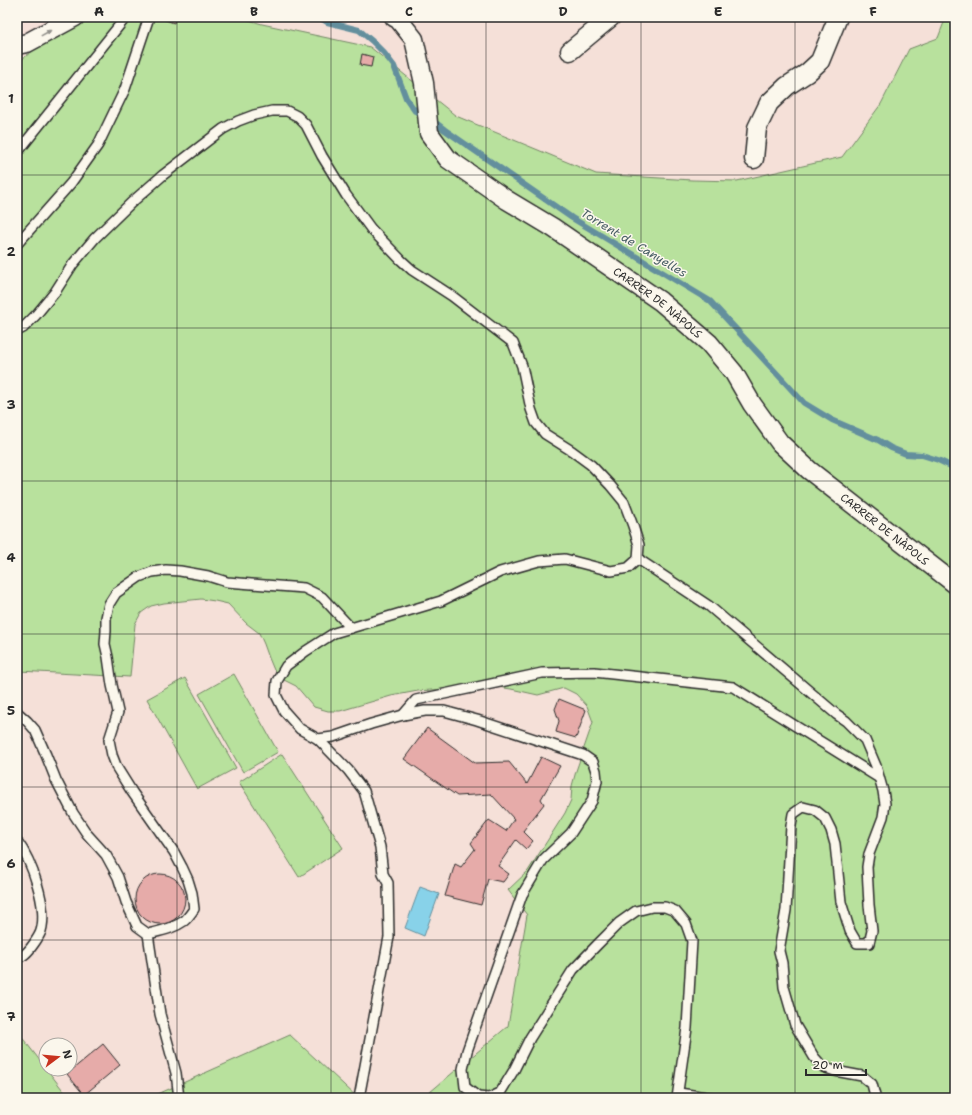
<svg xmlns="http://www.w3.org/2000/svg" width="972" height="1115" viewBox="0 0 972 1115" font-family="'Shantell Sans',sans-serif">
<rect width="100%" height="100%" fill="#f5e0d8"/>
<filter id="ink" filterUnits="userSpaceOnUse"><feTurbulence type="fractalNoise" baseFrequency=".025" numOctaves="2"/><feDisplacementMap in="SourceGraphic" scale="8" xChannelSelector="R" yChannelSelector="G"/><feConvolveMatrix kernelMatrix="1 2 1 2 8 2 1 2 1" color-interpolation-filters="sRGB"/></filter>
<g filter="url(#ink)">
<g fill="#b8e19d" stroke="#728664">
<path d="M91 17H239L262 24 370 47 456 116 596 174 692 180 737 181 842 157 881 104 909 49 938 38 946 17H955V1098H423L508 1026 527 915 508 890 528 871 565 813 571 800 572 786 576 771 593 722 587 706 576 694 564 688 538 695 511 689 498 687 458 688 418 691 391 696 340 711H328L314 707 296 686 284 680 274 670 269 658 264 644 259 633 246 623 228 604 215 601 201 599 164 603 151 606 141 613 135 624 130 677 19 671 17 672V64C37 44 67 31 91 17Z"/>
<path d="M234 674 278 752 243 772 199 694Z"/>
<path d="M185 678 236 768 197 789 147 699Z"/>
<path d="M282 754 343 848 299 877 239 782Z"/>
<path d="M17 1031 69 1098H17Z"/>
<path d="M290 1035 358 1098H149Z"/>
</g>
<path fill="#88d2e9" stroke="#638f9d" d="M420 887 439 894 424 936 405 928Z"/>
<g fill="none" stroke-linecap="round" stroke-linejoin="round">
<g stroke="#638f9d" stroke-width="6">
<path d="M319 17 327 22 359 30 372 41 384 53 394 66 406 98 415 111 424 116"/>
<path d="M432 120 445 130 572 218 710 301 804 403 832 420 878 440 891 448 906 454 922 455 938 460 955 468"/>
</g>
</g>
<g fill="#e6aba9" stroke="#2b2b2b">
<path d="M157 17H176L174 23Z"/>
<path d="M362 54 373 57 371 67 360 65Z"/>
<path d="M559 699 586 710 576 738 556 732 559 721 555 709Z"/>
<path d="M427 728 475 763 509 762 527 784 541 757 560 766 541 799 544 804 523 831 533 841 526 849 516 840 498 866 509 874 503 882 488 879 481 905 445 896 455 864 461 867 475 849 471 843 489 820 506 831 514 819 491 794 457 796 404 759Z"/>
<circle cx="160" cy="899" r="25"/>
<path d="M103 1044 120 1065 84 1095 67 1074Z"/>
</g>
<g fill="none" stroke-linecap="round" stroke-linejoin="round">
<defs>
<g id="lane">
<path d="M17 153 126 17"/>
<path d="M17 244 71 183 98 145 125 89 149 17"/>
<path d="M17 331 23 328 36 315 55 292 73 264 95 238 131 203 163 175 223 129 238 121 254 115 272 111H287L297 116 306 125 322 156 346 195 371 229 401 260 412 270 452 296 513 343 522 366 531 409 536 423 545 434 572 451 591 465 610 485 624 502 633 526 639 545 638 559 628 568 611 571 565 559 539 561 500 572 441 601 334 633 306 651 286 666 277 681 276 695 284 711 300 729 318 739 333 737 371 724 403 715 425 711H444L477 720 583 755 593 762 596 771 597 781 592 801 571 833 543 860 522 895 467 1051 463 1069 465 1087 478 1097 488 1098"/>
<path d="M638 559 709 606 836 714 846 721 865 740 876 766 883 791 885 804 883 817 869 854 867 867 869 905 872 931 869 943H857L850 931 841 902 835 844 831 830 825 818 815 810 803 807 793 814 791 826 786 910 779 951 782 963 784 987 795 1025 814 1057 823 1067 835 1071 862 1076 872 1084 875 1096 874 1098"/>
<path d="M17 712 27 721 35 730 46 755 56 780 73 813 87 834 106 855 118 877 126 902 137 926 148 934C160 931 173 929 184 921 188 918 191 913 194 909L192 893 188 880 182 867 174 852 132 792 117 768 112 755 109 740 118 712 112 685 108 657 105 644 106 631V618L109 604 116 593 139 577 152 572 166 570 180 571 208 576 227 582 304 588 322 597 351 628"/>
<path d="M403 715 416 700 542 673 594 672 733 687 879 778"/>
<path d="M318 739 348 770 364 791 380 847 383 874 388 883 389 937 359 1098"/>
<path d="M17 841C32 861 48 907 41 931 39 937 30 950 25 954 23 956 20 957 17 958"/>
<path d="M148 934 160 1014 176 1073 179 1098"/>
<path d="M679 1093 713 1098"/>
<path d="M489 1098 500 1093 514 1070 530 1038 573 970 597 945 619 923 636 911 652 907H665L675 911 686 924 692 941 687 1028 677 1098"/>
</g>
<g id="street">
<path id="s1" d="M394 17 398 19 414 39 424 83 429 133 448 159 507 200 552 227 660 301 709 343 734 373 752 404 780 443 809 470 955 584"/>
<path d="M17 45 27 43 75 17"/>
<path d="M570 51 611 17"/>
<path d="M754 159 757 128 769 103 787 86 807 73 820 61 838 17"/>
</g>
</defs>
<use href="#lane" stroke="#2b2b2b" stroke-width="12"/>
<use href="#street" stroke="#2b2b2b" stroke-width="21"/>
<use href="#lane" stroke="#fbf7ec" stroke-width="9"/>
<use href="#street" stroke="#fbf7ec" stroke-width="18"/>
</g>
<defs><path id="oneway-solid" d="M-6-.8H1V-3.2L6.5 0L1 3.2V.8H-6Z"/></defs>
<use fill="#93918c" href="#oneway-solid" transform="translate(46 33) rotate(-29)"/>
</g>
<path fill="none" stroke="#2b2b2b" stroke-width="1" stroke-opacity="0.55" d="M177 17V1098M331 17V1098M486 17V1098M641 17V1098M795 17V1098M17 175H955M17 328H955M17 481H955M17 634H955M17 787H955M17 940H955"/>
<g text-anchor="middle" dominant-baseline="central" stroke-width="3" stroke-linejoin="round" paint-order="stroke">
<g font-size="11" fill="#2b2b2b" stroke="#fbf7ec">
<text stroke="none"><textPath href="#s1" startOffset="412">CARRER DE NÀPOLS</textPath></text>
<text stroke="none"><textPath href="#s1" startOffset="736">CARRER DE NÀPOLS</textPath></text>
</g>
<g font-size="12" font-style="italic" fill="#475d64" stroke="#fbf7ec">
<text transform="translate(634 243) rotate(31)">Torrent de Canyelles</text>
</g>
</g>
<rect width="972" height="1115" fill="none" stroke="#fbf7ec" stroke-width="44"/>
<g transform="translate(58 1057) rotate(74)"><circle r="19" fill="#fbf7ec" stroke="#a8a59f"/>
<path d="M0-3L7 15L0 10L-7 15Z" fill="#c8321e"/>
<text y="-6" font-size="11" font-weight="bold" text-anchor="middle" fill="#2b2b2b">N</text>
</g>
<path d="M806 1069v6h60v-6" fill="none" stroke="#2b2b2b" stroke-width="2"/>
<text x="812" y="1069" font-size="12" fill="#2b2b2b" stroke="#fbf7ec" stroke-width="3" paint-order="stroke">20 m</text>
<rect x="22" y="22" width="928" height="1071" fill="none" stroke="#2b2b2b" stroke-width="1.5"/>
<g font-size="13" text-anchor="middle" font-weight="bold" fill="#2b2b2b">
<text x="99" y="16">A</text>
<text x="254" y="16">B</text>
<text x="409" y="16">C</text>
<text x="563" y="16">D</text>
<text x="718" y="16">E</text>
<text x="873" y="16">F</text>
<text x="11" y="103">1</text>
<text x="11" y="256">2</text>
<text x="11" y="409">3</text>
<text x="11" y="562">4</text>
<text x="11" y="715">5</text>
<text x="11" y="868">6</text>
<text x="11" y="1021">7</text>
</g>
</svg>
